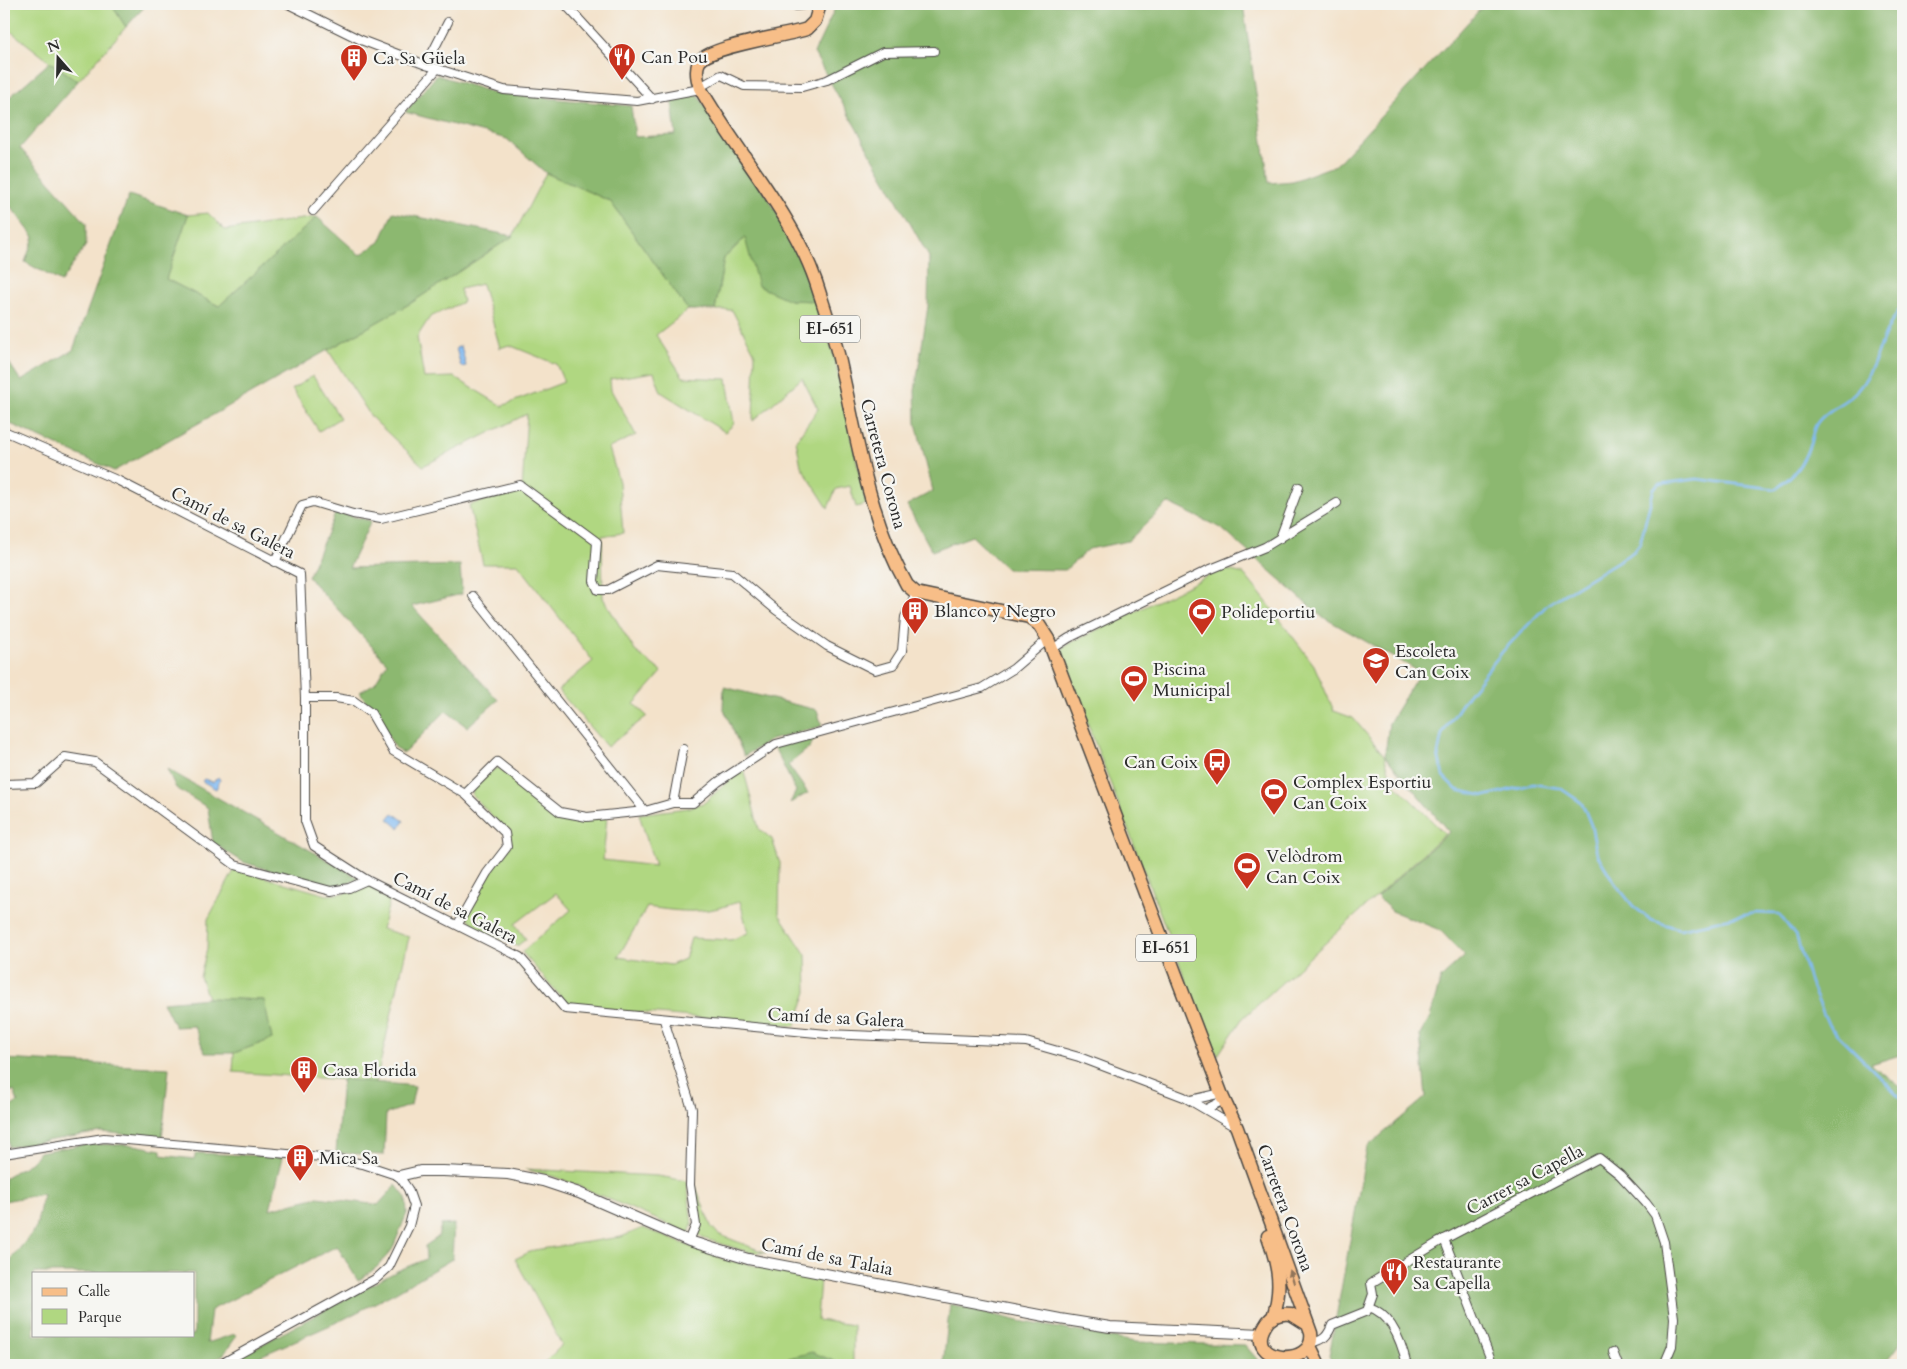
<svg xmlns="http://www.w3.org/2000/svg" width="1907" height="1369" viewBox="0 0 1907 1369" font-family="Cardo,serif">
<rect width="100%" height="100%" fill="#f6f6f2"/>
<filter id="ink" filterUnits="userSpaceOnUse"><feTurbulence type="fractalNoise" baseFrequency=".02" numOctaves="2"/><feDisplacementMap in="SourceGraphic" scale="10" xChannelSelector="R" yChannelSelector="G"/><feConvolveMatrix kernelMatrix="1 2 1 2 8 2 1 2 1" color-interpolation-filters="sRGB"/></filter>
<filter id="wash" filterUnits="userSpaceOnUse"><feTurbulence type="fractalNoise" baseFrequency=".0096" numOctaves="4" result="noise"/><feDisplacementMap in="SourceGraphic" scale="20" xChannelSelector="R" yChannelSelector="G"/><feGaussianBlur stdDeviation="1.12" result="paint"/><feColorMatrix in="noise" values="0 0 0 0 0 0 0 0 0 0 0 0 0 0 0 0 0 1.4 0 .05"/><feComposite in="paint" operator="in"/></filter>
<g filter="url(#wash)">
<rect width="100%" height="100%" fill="#f3e2ca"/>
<g fill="#b0d781" stroke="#6e8156" fill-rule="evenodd">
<path d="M4 4H111L126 27 78 81 50 62 4 26Z"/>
<path d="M546 173 610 201 688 310 656 335 683 377 727 379 734 424 725 432 661 392 654 372 610 379 611 390 636 435 609 448 619 482 623 533 602 536 603 598 635 651 662 672 634 704 647 716 607 747 558 690 593 661 518 564H483L469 505 522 490 527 414 423 466 372 418 328 350 411 303 513 236ZM482 284 500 348 509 345 556 364 564 382 502 406 454 377 424 378 417 337 430 317 463 302 460 289Z"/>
<path d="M208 213 225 230 317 217 219 306 166 279 188 215Z"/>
<path d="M745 238 790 300 816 301 834 356 866 504 856 507 850 486 836 489 828 508 801 466 796 440 818 409 802 378 753 421 755 354 732 310H715L724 258Z"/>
<path d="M313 376 340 418 319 431 292 389Z"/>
<path d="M1223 569 1244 574 1266 601 1314 665 1334 711 1353 718 1384 755 1392 781 1445 834 1242 1019 1218 1055 1206 1033 1061 654 1064 646Z"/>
<path d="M499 768 553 813 575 820 607 817 603 860 655 866 639 814 687 808 704 803 743 768 759 829 772 839 780 863 779 914 806 955 807 992 795 1026 577 1007 561 997 522 952 571 910 556 893 515 924 526 939 517 946 475 927 467 917 488 876 510 847 507 832 472 795 473 789 494 769ZM740 901 748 933 731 940 691 938 685 959 671 965 618 957 647 907C684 912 705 915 740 901Z"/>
<path d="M235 869 327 895 345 893 368 883 391 895 382 929 409 937 376 1082 233 1072 234 1053 272 1039 263 1000 208 998 200 977 207 949 208 919Z"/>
<path d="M525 1169 658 1176 687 1181 692 1225 689 1233 559 1178Z"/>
<path d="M694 1182 711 1226 718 1234 766 1253 748 1252 702 1238 698 1233Z"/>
<path d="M643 1228 726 1260 820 1279 817 1320 853 1325V1365H843L812 1353 763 1365H542L562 1345 515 1259 534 1250 621 1237Z"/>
</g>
<g fill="#8cb86f" stroke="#5c724d" fill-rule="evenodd">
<path d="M111 4H147L126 27Z"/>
<path d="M837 4H1243L1269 183 1293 181 1336 165 1485 4H1903V1054L1871 1064 1903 1089V1339L1883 1365H1334L1329 1356 1367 1147 1426 1097 1420 1035 1430 1017 1441 978 1465 956 1440 930 1392 911 1377 897 1449 832 1385 756 1389 723 1420 672 1321 616 1221 528 1168 503 1128 541 1089 549 1065 570 1007 569 972 536 932 551 907 505 933 491 916 423 915 391 928 306 929 257 814 53Z"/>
<path d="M50 62 78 81 20 148 86 223V245L61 282 25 262 34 237 4 198V102Z"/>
<path d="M437 75 494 93 631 106 635 137 676 135 672 102 697 94C738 155 798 229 816 301L790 300 758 286 745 238 724 258 715 310H688L610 201 546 173 507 139 405 112Z"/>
<path d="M129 195 188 215 166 279 219 306 317 217 360 255 380 242 393 212 513 236 411 303 114 471 4 421V355L21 381 73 350Z"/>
<path d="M336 512 371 521 349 568 460 565 462 594 412 606 498 700 467 727 446 711 404 753 397 750 360 692 375 683 387 663 308 577Z"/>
<path d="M724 687 817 710 822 726 771 740 744 756 723 707Z"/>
<path d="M816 735 810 747 788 765 808 793 790 803 796 791 774 747Z"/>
<path d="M167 769 359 878 347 884 330 886 305 881 243 862 213 843 208 808 176 788Z"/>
<path d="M208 998 264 1000 272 1039 234 1053H205L194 1026 175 1027 163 1002Z"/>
<path d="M4 1059 169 1068 162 1138 101 1132 9 1147 4 1111 18 1102 14 1091 4 1092Z"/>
<path d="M342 1079 415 1086 411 1105 386 1114 384 1155 336 1153Z"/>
<path d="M87 1144 134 1145 161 1150V1155L194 1159 196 1153 283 1157 270 1209 318 1197 378 1205 396 1185 406 1198 407 1213 392 1250 377 1267 358 1281 337 1246 211 1310 207 1343 235 1334 236 1337 224 1354 207 1365H4V1292L12 1258 36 1228 43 1194 4 1201V1178L32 1162 39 1152ZM34 1273H194V1335H34Z"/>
<path d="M454 1224 452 1259 396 1292 344 1319 240 1365H224L397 1271 426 1259 425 1246 438 1237 441 1225Z"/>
<path d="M950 1304 1019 1321 1135 1342 1245 1345 1262 1365H943Z"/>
<path d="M812 1352 843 1365H763Z"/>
</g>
<g fill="#83bbf3" stroke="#57738f">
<path d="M461 346 466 366 461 367 456 348Z"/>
<path d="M218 777 220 780 216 789 202 781 204 779 213 782Z"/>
<path d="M393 813 404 821 399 828 388 819Z"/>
</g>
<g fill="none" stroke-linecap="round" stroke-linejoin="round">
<path stroke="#83bbf3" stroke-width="2.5" d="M1903 306C1882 328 1880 358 1863 383 1851 402 1828 407 1817 423 1813 429 1812 438 1810 444 1802 466 1794 475 1776 489L1697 479 1659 484 1654 488 1640 543 1633 552 1548 604 1503 651 1467 696 1442 734 1438 754 1443 776 1457 790 1485 796 1533 784 1560 788 1582 803 1591 825 1597 854 1614 882 1633 906 1651 920 1680 929 1754 913 1779 914 1797 938 1810 983 1829 1026 1903 1100"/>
</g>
</g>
<g filter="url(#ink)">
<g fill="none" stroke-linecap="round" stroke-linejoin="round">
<defs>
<g id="minor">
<path d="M288 4 361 40 426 65 504 90 637 101 695 90 721 75 744 86 802 87 827 80 883 52 934 51"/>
<path d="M565 4 652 99"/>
<path d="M794 4 796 6 813 4"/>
<path d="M426 65 448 22"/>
<path d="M313 211 437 69"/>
<path d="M4 431 119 481 300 574 305 698V821L314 846 367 880 520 957 565 1009 827 1034 1026 1042 1079 1057 1184 1097 1230 1124"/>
<path d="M1280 538 1299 487"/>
<path d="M275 562 302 505 313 502 353 514 381 519 520 485 597 542 594 581 598 590H608L657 565 732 573 776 610 827 646 875 670 893 665 902 651 905 617 916 593"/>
<path d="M473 596 645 811"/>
<path d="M1052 649 1069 638 1206 571 1265 547 1337 503"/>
<path d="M305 698H336L354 701 371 713 393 751 465 794 505 833 507 847 487 873 458 924"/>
<path d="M4 784 36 783 65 757 95 762 235 865 331 891 349 888 367 880"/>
<path d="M465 794 497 762 560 812 587 817 645 811 673 803H693L718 782 776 744 982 688 1013 669 1048 639"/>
<path d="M673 803 683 749"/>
<path d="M664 1020 692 1109 690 1185 696 1225 689 1241"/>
<path d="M1191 1100 1222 1093"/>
<path d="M1206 1109 1218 1103 1223 1098"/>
<path d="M4 1154 104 1138 333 1158 363 1164 399 1176 408 1189 414 1206 409 1226 389 1267 377 1278 219 1365"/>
<path d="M1444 1239 1493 1365"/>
<path d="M1369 1307C1392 1314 1402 1344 1407 1365"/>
<path d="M1311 1343C1323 1341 1328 1336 1332 1325L1367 1311 1373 1294 1371 1283 1439 1242 1599 1158 1620 1175 1646 1203 1655 1215 1664 1242 1674 1318 1672 1346 1664 1365"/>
<path d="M1613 1352 1618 1365"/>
</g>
<path id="tertiary" d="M399 1176 420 1171H443L508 1174 543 1181 579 1193 689 1241 748 1259 1060 1319 1110 1327 1262 1334"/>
<g id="primary">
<path d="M820 4 815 21 807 29C786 36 709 46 699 62 695 70 697 79 700 88 736 152 792 212 816 282 824 307 833 333 839 358 857 436 867 515 907 585L916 593 1029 617 1039 625 1048 639 1223 1098 1237 1128 1311 1333C1316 1369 1243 1363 1265 1326 1270 1316 1280 1313 1291 1314L1307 1324"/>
<path d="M1268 1236C1278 1265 1283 1287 1273 1317"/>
<path d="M1310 1346 1319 1365"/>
</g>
</defs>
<use href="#minor" stroke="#494643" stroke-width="10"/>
<use href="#tertiary" stroke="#494643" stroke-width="12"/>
<use href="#primary" stroke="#494643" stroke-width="15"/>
<use href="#minor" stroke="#fff" stroke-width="8"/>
<use href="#tertiary" stroke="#fff" stroke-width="10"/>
<use href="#primary" stroke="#f7be88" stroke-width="12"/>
</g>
<defs><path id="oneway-solid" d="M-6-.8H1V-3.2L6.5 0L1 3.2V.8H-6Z" transform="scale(1.25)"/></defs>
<use fill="#91745a" href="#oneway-solid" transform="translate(1292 1277) rotate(-108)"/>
</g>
<defs>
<symbol id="restaurant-pin" viewBox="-11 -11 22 30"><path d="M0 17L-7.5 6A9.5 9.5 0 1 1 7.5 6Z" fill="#c8321e" stroke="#f6f6f2"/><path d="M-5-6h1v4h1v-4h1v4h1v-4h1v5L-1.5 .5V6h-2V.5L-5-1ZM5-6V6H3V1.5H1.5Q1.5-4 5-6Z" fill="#fff"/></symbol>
<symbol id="building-pin" viewBox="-11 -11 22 30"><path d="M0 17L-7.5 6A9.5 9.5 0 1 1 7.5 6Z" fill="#c8321e" stroke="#f6f6f2"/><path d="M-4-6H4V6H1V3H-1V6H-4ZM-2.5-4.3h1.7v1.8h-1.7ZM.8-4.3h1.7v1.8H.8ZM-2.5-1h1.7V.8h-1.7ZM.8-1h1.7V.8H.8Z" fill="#fff"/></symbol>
<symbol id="stadium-pin" viewBox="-11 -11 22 30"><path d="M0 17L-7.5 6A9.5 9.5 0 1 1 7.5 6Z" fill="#c8321e" stroke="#f6f6f2"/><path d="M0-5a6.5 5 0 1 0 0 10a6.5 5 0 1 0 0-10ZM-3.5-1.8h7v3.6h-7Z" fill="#fff"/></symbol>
<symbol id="school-pin" viewBox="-11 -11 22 30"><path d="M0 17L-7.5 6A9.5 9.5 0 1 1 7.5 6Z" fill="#c8321e" stroke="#f6f6f2"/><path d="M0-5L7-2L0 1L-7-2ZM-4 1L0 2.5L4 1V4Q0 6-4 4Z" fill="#fff"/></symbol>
<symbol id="bus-pin" viewBox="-11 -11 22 30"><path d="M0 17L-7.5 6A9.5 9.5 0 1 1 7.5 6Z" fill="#c8321e" stroke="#f6f6f2"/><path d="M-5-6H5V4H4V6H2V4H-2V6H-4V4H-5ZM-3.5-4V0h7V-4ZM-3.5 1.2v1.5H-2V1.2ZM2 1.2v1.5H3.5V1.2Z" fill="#fff"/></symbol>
</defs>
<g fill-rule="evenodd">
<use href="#restaurant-pin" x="606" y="41" width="32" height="43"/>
<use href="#building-pin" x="338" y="42" width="32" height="43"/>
<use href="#building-pin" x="899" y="595" width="32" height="43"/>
<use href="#stadium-pin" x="1186" y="596" width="32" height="43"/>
<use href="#school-pin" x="1360" y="645" width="32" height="43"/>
<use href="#stadium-pin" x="1118" y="663" width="32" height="43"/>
<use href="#bus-pin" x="1201" y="746" width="32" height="43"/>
<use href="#stadium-pin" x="1258" y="776" width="32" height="43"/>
<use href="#stadium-pin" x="1231" y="850" width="32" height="43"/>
<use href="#building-pin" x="288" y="1054" width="32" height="43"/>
<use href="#building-pin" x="284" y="1142" width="32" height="43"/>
<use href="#restaurant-pin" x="1378" y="1256" width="32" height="43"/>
</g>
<g text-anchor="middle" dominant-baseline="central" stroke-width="4.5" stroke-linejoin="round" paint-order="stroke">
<g fill="#f6f6f2" stroke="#686867" stroke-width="1">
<rect x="800" y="315.5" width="60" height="27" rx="4"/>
<rect x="1136" y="934.5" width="60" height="27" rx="4"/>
</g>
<g font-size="16" font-weight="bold" fill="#2b2b2b">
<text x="830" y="329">EI-651</text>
<text x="1166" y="948">EI-651</text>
</g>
<g font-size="18" fill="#2b2b2b" stroke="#f6f6f2" text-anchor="start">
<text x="641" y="57">Can Pou</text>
<text x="373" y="58">Ca Sa Güela</text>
<text x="934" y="611">Blanco y Negro</text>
<text x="1221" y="612">Polideportiu</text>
<text x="1395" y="651">Escoleta<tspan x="1395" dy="21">Can Coix</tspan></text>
<text x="1153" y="669">Piscina<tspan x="1153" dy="21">Municipal</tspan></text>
<text x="1198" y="762" text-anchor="end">Can Coix</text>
<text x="1293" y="782">Complex Esportiu<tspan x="1293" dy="21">Can Coix</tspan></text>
<text x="1266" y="856">Velòdrom<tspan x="1266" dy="21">Can Coix</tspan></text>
<text x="323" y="1070">Casa Florida</text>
<text x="319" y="1158">Mica Sa</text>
<text x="1413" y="1262">Restaurante<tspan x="1413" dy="21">Sa Capella</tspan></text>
</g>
<g font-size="18" fill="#2b2b2b" stroke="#f6f6f2">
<text transform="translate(883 464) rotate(75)">Carretera Corona</text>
<text transform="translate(233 523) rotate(27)">Camí de sa Galera</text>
<text transform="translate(455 908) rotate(27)">Camí de sa Galera</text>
<text transform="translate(836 1018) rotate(3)">Camí de sa Galera</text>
<text transform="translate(1525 1180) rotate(-28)">Carrer sa Capella</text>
<text transform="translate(1285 1208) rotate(70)">Carretera Corona</text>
<text transform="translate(827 1257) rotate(11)">Camí de sa Talaia</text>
</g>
</g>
<rect width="1907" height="1369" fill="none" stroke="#f6f6f2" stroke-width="20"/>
<rect x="32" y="1272" width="162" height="65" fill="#f6f6f2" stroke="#a5a5a2"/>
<rect x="42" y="1288" width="25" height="8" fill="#f7be88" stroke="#a5a5a2"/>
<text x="78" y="1296" font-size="15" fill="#2b2b2b">Calle</text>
<rect x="42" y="1309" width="25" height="15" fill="#b0d781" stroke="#a5a5a2"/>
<text x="78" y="1322" font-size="15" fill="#2b2b2b">Parque</text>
<g transform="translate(58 58) rotate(340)" stroke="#f6f6f2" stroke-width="4" paint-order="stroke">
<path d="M0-4L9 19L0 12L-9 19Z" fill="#2b2b2b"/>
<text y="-8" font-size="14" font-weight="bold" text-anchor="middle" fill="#2b2b2b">N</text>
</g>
</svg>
